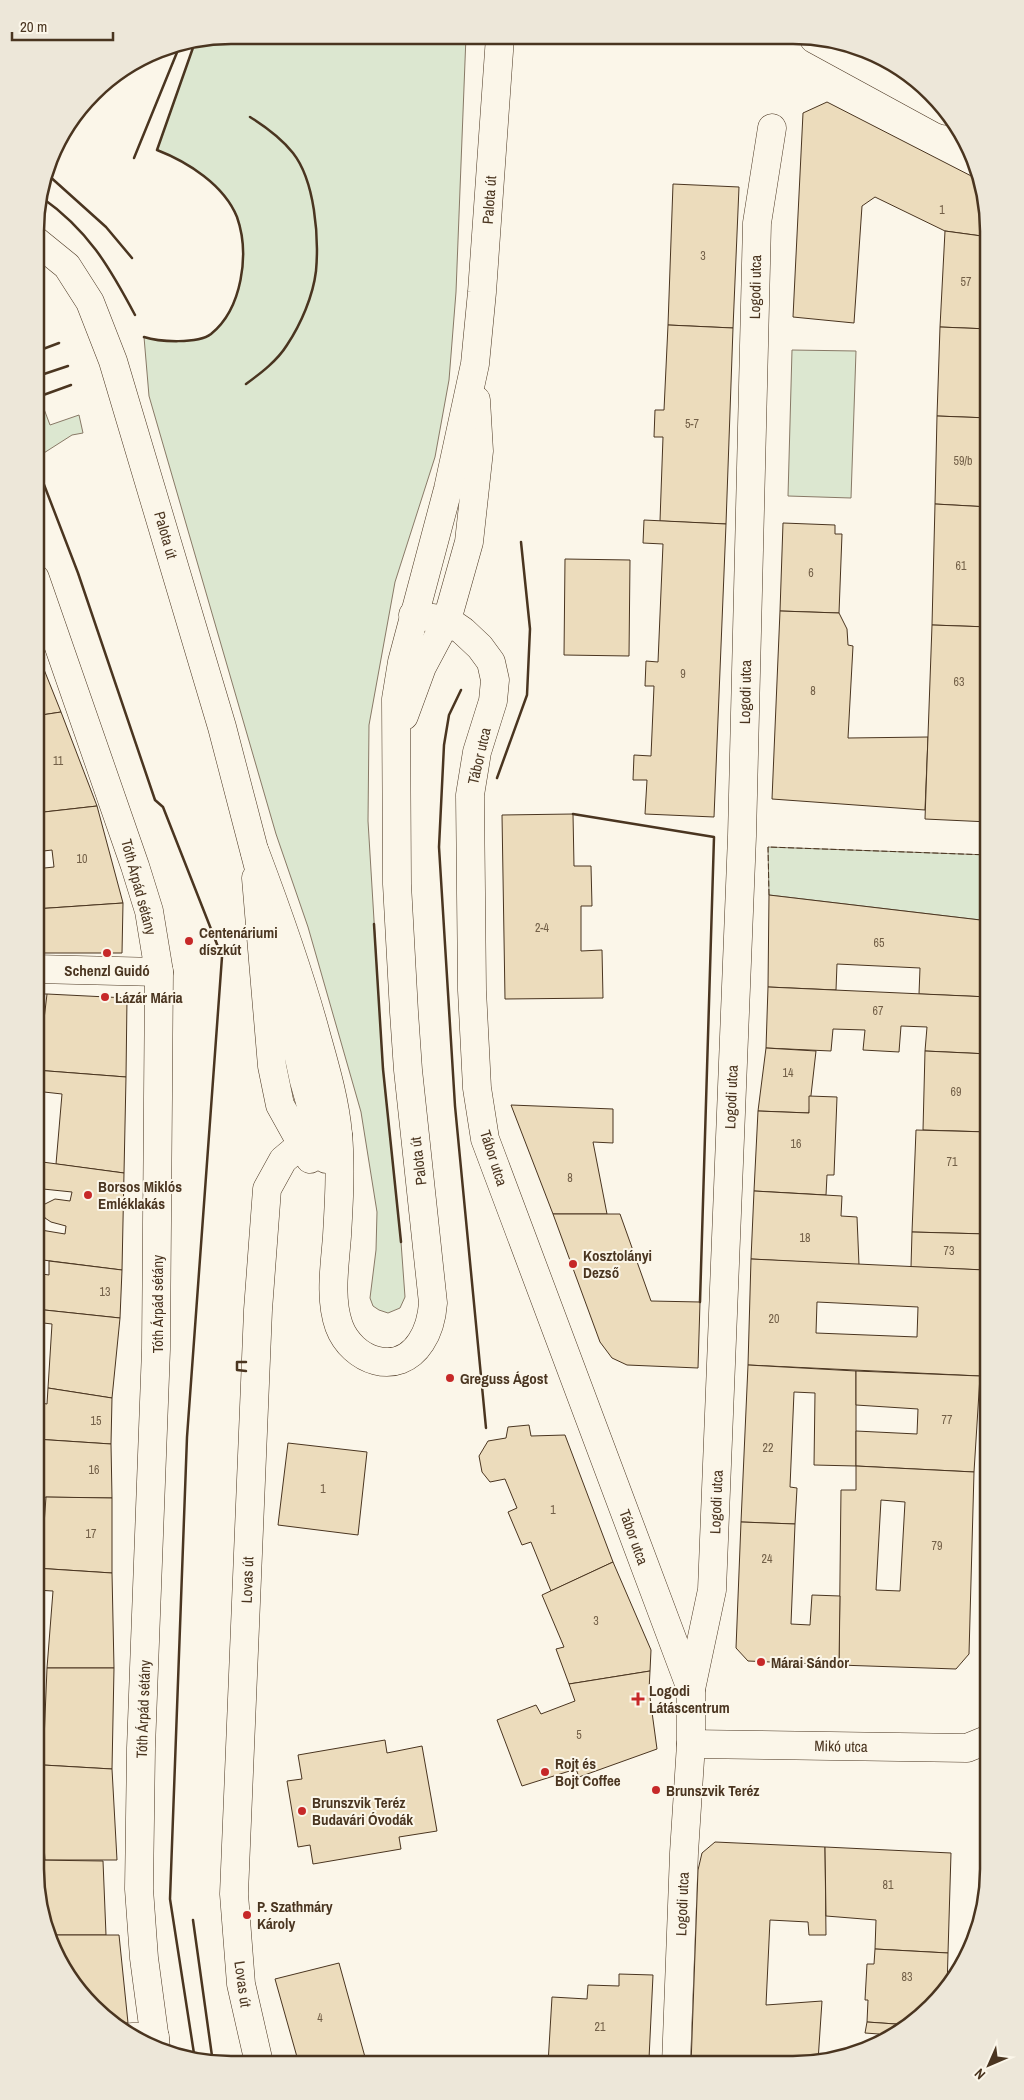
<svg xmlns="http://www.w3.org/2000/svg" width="1024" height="2100" viewBox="0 0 1024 2100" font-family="'Archivo Narrow',sans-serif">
<rect width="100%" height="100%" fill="#fbf6e9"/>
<g fill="#dce7d0" stroke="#887966">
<path d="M231 35 466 36 456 292 449 380 435 457 395 582 369 725 368 821 383 1069 401 1242 405 1297 400 1308 388 1313 379 1310 373 1306 370 1298 376 1250 377 1212 361 1112 308 927 276 834 149 396 144 337C159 342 198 344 211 334 242 309 250 254 237 217 224 185 188 162 157 150L195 42Z"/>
<path d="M792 350 856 351 851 498 788 496Z"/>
<path d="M35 401 44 409 50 425 79 415 83 433 72 435 36 458Z"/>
<path d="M768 847 989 855V921L769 895Z"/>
</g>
<g fill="#ecdcbc" stroke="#4a3520" fill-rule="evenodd">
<path d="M827 102 981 181 989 231V237L945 231 875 197 862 206 854 323 793 317 803 113Z"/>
<path d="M673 184 739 187 733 328 668 325Z"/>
<path d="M945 231 989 237V329L940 327Z"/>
<path d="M668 325 733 328 726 524 660 521 663 437H654L655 410H664Z"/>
<path d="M940 327 989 329V418L937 416Z"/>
<path d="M937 416 989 418V507L935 504Z"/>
<path d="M935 504 989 507V627L932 625Z"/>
<path d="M644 520 726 524 714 817 645 814 647 780H633L634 755 651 756 654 686H645L646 661 658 662 663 544 643 543Z"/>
<path d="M783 523 835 525V534H842L839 613 780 611Z"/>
<path d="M565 559 630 560 629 656 564 655Z"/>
<path d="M780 611 839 613 847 629 848 645 853 646 848 738 928 737 925 810 772 799Z"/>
<path d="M932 625 989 627V822L925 819Z"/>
<path d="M35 647 61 712 35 716Z"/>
<path d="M61 712 97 806 35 813V716Z"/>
<path d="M97 806 123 903 35 909V869L54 867 52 850 35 852V813Z"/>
<path d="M573 814 574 866H591L592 906H581V951L602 950 603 998 505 999 502 815Z"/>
<path d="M769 895 989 921V997L919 994 920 968 837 964 836 990 768 987Z"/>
<path d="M123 903 122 953H35V909Z"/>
<path d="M768 987 989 997V1054L925 1051 927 1027 901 1026 899 1052 863 1050 865 1030 833 1029 831 1051 766 1048Z"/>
<path d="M47 994 127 998 126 1077 35 1070V1027L43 1028Z"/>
<path d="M766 1048 816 1051 809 1113 758 1111Z"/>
<path d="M925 1051 989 1054V1132L923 1130Z"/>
<path d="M35 1070 126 1077 124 1173 56 1164 62 1094 35 1091Z"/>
<path d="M809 1096 837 1097 834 1175H827L826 1195 754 1191 758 1111 809 1113Z"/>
<path d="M511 1105 613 1109V1143L593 1142 607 1214H553Z"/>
<path d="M916 1130 989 1132 987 1234 912 1232Z"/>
<path d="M35 1161 124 1173 122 1270 35 1259V1229L65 1234 66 1226 51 1222 45 1218 42 1209 43 1205 55 1199 70 1201 72 1192 43 1189 42 1195 35 1194Z"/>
<path d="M754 1191 842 1196 841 1216 857 1217 859 1265 751 1259Z"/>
<path d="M553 1214H620L651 1301 700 1302 698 1368 627 1365 612 1358 600 1342Z"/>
<path d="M912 1232 987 1234 985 1270 911 1267Z"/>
<path d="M751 1259 985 1270 980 1376 748 1365ZM817 1302 918 1307 917 1337 816 1333Z"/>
<path d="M49 1261 122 1270 120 1318 35 1309V1273L49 1275Z"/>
<path d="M35 1309 120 1318 112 1398 48 1388 52 1324 35 1322Z"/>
<path d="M748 1365 856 1371V1466L814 1465 815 1393 794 1392 790 1487 797 1488 795 1524 741 1522Z"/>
<path d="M856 1371 980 1376 974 1472 856 1466V1431L917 1434 918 1409 856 1405Z"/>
<path d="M48 1388 112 1398 111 1444 35 1439V1402L47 1404Z"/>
<path d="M529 1425 531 1436 565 1435 613 1562 551 1591 531 1542 522 1545 508 1512 517 1508 505 1479 490 1482 482 1472 479 1456 488 1441 506 1438 508 1427Z"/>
<path d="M35 1439 111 1444 112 1498 35 1497Z"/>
<path d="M288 1443 367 1452 358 1535 278 1525Z"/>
<path d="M856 1466 974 1472 969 1654 956 1669 839 1665 841 1490H856ZM881 1500 905 1502 900 1591 876 1590Z"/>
<path d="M46 1497 112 1498V1573L35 1568V1539H43Z"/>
<path d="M741 1522 795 1524 791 1624 810 1625 812 1595 840 1596 839 1665 748 1661 736 1648Z"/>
<path d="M613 1562 651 1650 650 1671 569 1684 556 1649 564 1647 542 1595Z"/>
<path d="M35 1568 112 1573 114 1668H47L53 1591 35 1590Z"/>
<path d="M47 1668H114L112 1769 43 1765Z"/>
<path d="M650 1671 649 1690 657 1749 579 1777 576 1769 522 1786 497 1720 536 1705 541 1714 575 1701 569 1684Z"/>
<path d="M385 1740 387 1753 422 1746 437 1831 399 1837 401 1849 313 1864 310 1845 298 1847 287 1781 302 1779 298 1755Z"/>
<path d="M35 1764 43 1765 41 1803 35 1802Z"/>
<path d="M43 1765 112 1769 117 1860H45L41 1803Z"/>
<path d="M715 1842 825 1847 826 1935H809L808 1922 770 1920 766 2005 822 2001 818 2061 793 2065H691L698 1870 702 1853Z"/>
<path d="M825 1847 951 1853 948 1953 875 1949 876 1920 826 1916Z"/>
<path d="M35 1860 103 1861 106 1935H47L40 1898H43V1883H37Z"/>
<path d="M48 1935H119L128 2023H112L102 2017 68 1978Z"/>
<path d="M875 1949 948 1953 947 1990 910 2025 867 2022 868 2000H865L867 1964H874Z"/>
<path d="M339 1963 365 2057 341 2064H325L324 2059 299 2064 275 1979Z"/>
<path d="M619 1974 653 1975 649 2059 602 2056 601 2064H548L552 1997 587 1999 588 1985 619 1986Z"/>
<path d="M867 2022 910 2025 902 2032 878 2044 879 2034 865 2033Z"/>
<path d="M602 2056 649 2059V2065L601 2064Z"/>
</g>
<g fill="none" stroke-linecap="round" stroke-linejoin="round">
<defs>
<g id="street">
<path d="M35 240 67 266 90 302 113 361 222 727 259 869"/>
<path d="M35 578 135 866 149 911 159 972 156 1349 141 1748 139 1889 144 1958 156 2048"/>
<path d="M413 615 447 620 463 631 480 647 491 662 495 680 493 701 477 752 470 795 472 990 477 1088 485 1139 691 1689"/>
<path d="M404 716 422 667 447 620 469 542 479 451 476 400"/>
<path d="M255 852C278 913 300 974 317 1038 326 1070 335 1101 338 1134 341 1167 339 1202 337 1236 335 1264 329 1298 339 1326 352 1361 398 1378 421 1342 429 1330 432 1317 433 1303L408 1070 404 1012 397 884 396 699 402 662 448 489 475 364 482 292 500 37"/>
<path d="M256 878 272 1066 280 1105 310 1159"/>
<path d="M278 960 304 1081 326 1159"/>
<path d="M35 969 159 972"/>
<path d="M691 1744 967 1748 989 1739"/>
<path d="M132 2037H155"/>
<path d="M259 2063 241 1984 234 1894 258 1310 267 1189 283 1160 302 1144 321 1137 338 1135"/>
<path d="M676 2065 684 1853 691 1744V1689L712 1590 742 836 757 223 772 128"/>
</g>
<path id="secondary" d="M814 39 946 111"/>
</defs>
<use href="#street" stroke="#4a3520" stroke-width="29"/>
<use href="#secondary" stroke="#4a3520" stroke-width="29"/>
<use href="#street" stroke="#fbf6e9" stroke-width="28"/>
<use href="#secondary" stroke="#fbf6e9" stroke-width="28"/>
<g stroke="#4a3520" stroke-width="1" stroke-dasharray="6 2.5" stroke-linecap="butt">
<path d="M769 895 768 847 989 855"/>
<path d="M35 994H47"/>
</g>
<g stroke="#4a3520" stroke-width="2.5">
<path d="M134 158 180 45"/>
<path d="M47 174 106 227 132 258"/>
<path d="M41 197C88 230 109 266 135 315"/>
<path d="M144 337C159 342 198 344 211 334 242 309 250 254 237 217 224 185 188 162 157 150L195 42"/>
<path d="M35 352 59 343"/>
<path d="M35 377 68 366"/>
<path d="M246 384C261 373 277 361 287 345 301 324 313 296 316 271 319 237 315 181 293 153 281 138 266 127 250 117"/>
<path d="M35 398 71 385"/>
<path d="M35 456 38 469 78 573 155 800 163 807 222 957 187 1437 170 1899 195 2060"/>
<path d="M461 690 449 715 444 745 439 847 455 1106 486 1428"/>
<path d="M497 778 527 695 530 629 521 542"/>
<path d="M573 814 714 837 700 1302"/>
<path d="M374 924 383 1069 401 1242"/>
<path d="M246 1371 237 1370V1362H246"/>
<path d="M193 1920 212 2056 195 2058"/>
</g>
</g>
<g fill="#c62828" stroke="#fbf6e9" stroke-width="2">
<circle cx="189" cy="941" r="5"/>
<circle cx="107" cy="953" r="5"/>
<circle cx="105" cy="997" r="5"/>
<circle cx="88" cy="1195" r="5"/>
<circle cx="573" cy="1264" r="5"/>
<circle cx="450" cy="1378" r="5"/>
<circle cx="761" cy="1662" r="5"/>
<path d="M635.5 1691.5h5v5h5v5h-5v5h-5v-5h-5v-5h5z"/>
<circle cx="545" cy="1772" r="5"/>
<circle cx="656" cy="1790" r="5"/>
<circle cx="302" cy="1811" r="5"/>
<circle cx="247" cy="1915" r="5"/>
</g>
<g text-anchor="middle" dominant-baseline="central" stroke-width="4" stroke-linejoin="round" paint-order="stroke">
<g font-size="12" fill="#725f47">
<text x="942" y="210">1</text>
<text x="703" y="256">3</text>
<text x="966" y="282">57</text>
<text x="692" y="424">5-7</text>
<text x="963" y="461">59/b</text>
<text x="961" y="566">61</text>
<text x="811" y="573">6</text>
<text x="683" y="674">9</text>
<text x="959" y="682">63</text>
<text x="813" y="691">8</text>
<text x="58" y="761">11</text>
<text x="82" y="859">10</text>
<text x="542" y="928">2-4</text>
<text x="879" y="943">65</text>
<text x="878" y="1011">67</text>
<text x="788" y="1073">14</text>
<text x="956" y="1092">69</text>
<text x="796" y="1144">16</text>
<text x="952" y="1162">71</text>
<text x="570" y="1178">8</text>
<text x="805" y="1238">18</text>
<text x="949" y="1251">73</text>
<text x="105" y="1292">13</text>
<text x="774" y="1319">20</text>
<text x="947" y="1420">77</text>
<text x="96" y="1421">15</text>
<text x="768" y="1448">22</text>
<text x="94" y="1470">16</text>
<text x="323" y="1489">1</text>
<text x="553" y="1510">1</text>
<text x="91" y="1534">17</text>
<text x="937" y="1546">79</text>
<text x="767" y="1559">24</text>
<text x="596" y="1621">3</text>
<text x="579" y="1735">5</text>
<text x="888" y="1885">81</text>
<text x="907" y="1977">83</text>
<text x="320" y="2018">4</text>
<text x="600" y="2027">21</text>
</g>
<g font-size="15" fill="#4a3520" stroke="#fbf6e9">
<text transform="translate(489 200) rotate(-86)">Palota út</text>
<text transform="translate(755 287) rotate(-89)">Logodi utca</text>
<text transform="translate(166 535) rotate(74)">Palota út</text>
<text transform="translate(745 692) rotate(-89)">Logodi utca</text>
<text transform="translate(479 756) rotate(-77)">Tábor utca</text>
<text transform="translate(139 887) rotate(75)">Tóth Árpád sétány</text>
<text transform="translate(731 1097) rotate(-88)">Logodi utca</text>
<text transform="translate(494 1158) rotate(72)">Tábor utca</text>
<text transform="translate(418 1161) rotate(-97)">Palota út</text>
<text transform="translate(157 1304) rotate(-90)">Tóth Árpád sétány</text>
<text transform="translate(716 1502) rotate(-88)">Logodi utca</text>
<text transform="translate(634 1537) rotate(70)">Tábor utca</text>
<text transform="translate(247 1580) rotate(-88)">Lovas út</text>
<text transform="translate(143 1709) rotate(-88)">Tóth Árpád sétány</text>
<text transform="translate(841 1746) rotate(1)">Mikó utca</text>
<text transform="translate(682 1904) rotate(-88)">Logodi utca</text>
<text transform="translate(243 1984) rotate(82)">Lovas út</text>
</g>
<g font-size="15" font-weight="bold" fill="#4a3520" stroke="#fbf6e9" text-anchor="start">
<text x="199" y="932">Centenáriumi<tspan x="199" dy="17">díszkút</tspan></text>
<text x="107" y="970" text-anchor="middle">Schenzl Guidó</text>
<text x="115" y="997">Lázár Mária</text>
<text x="98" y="1186">Borsos Miklós<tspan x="98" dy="17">Emléklakás</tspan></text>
<text x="583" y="1255">Kosztolányi<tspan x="583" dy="17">Dezső</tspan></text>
<text x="460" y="1378">Greguss Ágost</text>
<text x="771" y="1662">Márai Sándor</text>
<text x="649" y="1690">Logodi<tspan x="649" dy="17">Látáscentrum</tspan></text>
<text x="555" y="1763">Rojt és<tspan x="555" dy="17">Bojt Coffee</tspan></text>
<text x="666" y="1790">Brunszvik Teréz</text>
<text x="312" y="1802">Brunszvik Teréz<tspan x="312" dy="17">Budavári Óvodák</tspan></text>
<text x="257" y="1906">P. Szathmáry<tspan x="257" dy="17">Károly</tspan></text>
</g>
</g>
<path d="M0 0H1024V2100H0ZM231 44H793A187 187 0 0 1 980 231V1869A187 187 0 0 1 793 2056H231A187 187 0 0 1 44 1869V231A187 187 0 0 1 231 44Z" fill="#ede7d9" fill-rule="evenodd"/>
<path fill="none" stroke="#4a3520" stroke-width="2.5" d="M231 44H793A187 187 0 0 1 980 231V1869A187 187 0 0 1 793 2056H231A187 187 0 0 1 44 1869V231A187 187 0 0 1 231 44Z"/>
<g transform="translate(989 2065) rotate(225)" stroke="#fbf6e9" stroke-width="4" paint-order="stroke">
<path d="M0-4L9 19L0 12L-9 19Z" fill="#4a3520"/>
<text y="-8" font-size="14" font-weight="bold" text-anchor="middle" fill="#4a3520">N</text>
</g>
<path d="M12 32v8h101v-8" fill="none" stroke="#4a3520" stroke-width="2.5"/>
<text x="20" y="32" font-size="15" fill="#4a3520" stroke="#fbf6e9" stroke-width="4" paint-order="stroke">20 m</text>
</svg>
